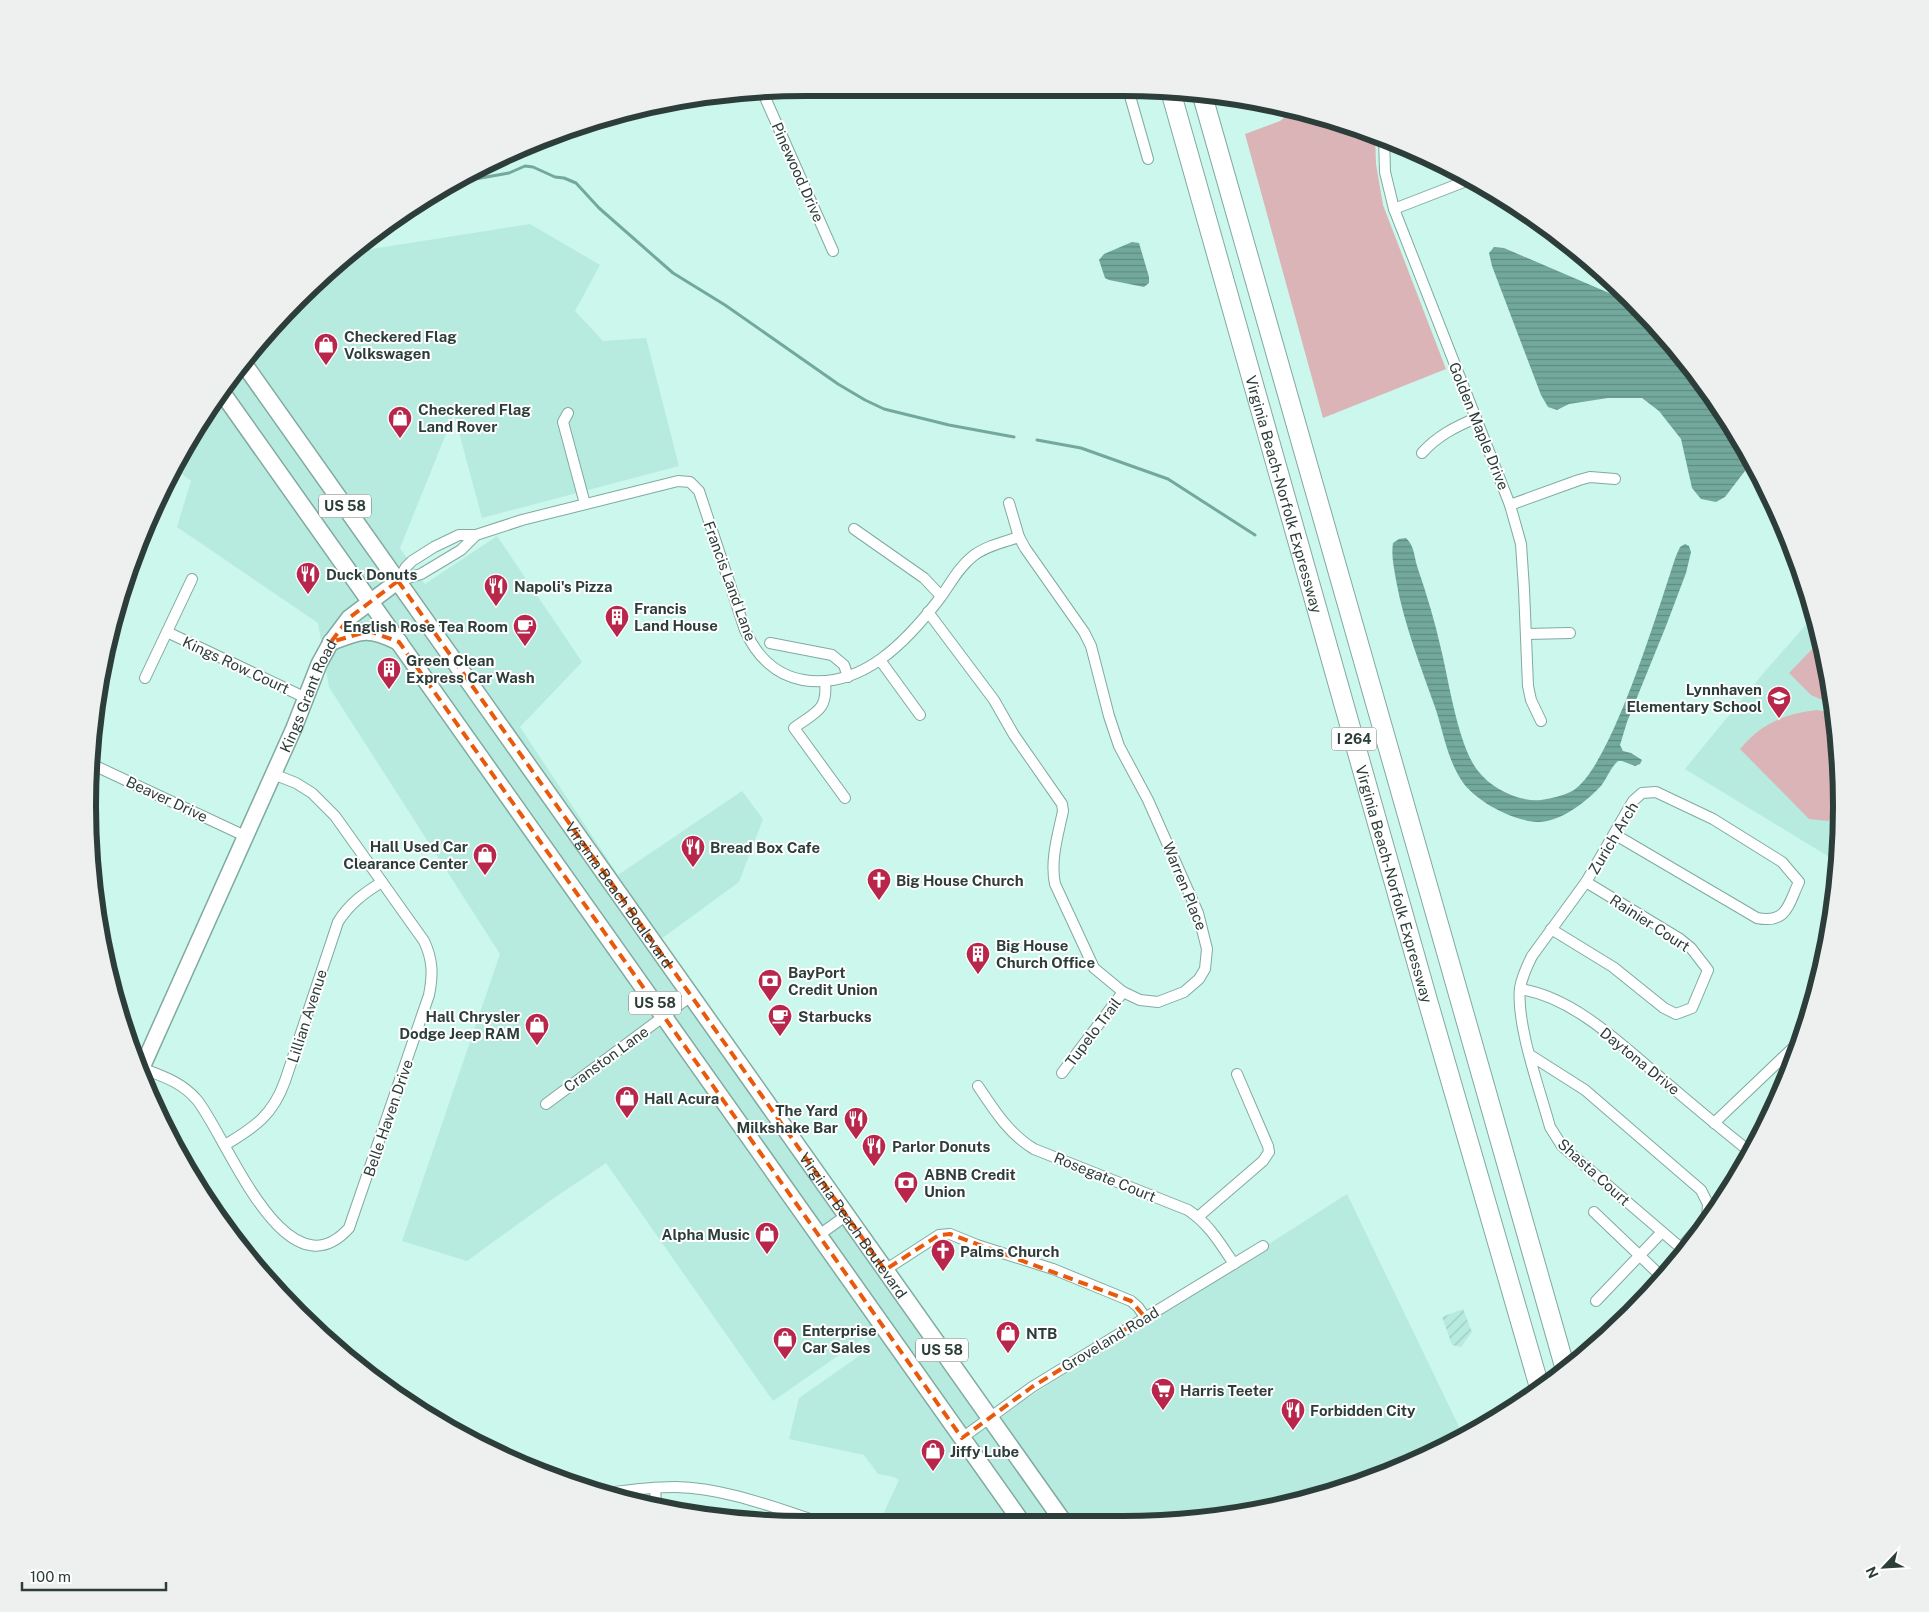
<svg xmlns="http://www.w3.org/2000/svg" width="1929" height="1612" viewBox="0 0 1929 1612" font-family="'Public Sans',sans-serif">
<defs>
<pattern id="industrial-furrows" width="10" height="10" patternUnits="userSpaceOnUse" patternTransform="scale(1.25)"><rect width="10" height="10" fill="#b7ebe0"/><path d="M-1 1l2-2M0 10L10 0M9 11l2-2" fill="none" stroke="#9ecbc1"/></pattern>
<pattern id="water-rules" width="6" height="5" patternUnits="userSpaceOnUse" patternTransform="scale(1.25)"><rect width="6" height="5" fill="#73a99d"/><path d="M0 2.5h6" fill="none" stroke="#5f8b81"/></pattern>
</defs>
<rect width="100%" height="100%" fill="#cbf7ec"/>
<g fill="#b7ebe0">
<path d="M530 224 600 265 575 311 603 341 646 338 679 466 482 518 454 414 400 548 425 584 497 536 582 662 520 727 618 875 742 791 763 819 739 882 661 939 985 1425 1347 1194 1463 1435 1398 1470 1263 1511 1123 1524 879 1523 899 1480 894 1477 878 1474 864 1455 789 1439 799 1398 872 1347 865 1337 773 1401 606 1163 554 1198 467 1261 402 1241 500 954 329 687 318 623 177 527 191 481 177 470 208 407 298 298 359 251Z"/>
<path d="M1813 617 1828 666 1841 806 1836 861 1685 769 1766 670Z"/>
</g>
<path fill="url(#industrial-furrows)" d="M1463 1309 1472 1332 1461 1347 1452 1345 1442 1317Z"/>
<g fill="#dbb4b7">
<path d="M1287 108 1309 112 1375 134 1376 164 1383 205 1446 369 1323 418 1245 134 1280 121 1286 116Z"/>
<path d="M1820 641 1828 666 1831 704 1811 695 1789 673Z"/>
<path d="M1817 710 1832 713 1841 806V808L1828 821 1809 819 1740 749C1762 723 1784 714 1817 710Z"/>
</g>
<g fill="url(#water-rules)">
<path d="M1132 242 1139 243 1149 277V283L1144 287 1109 280 1105 278 1099 260 1104 254Z"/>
<path d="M1494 247 1504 248 1637 305 1720 407 1751 463 1725 497 1716 502 1701 499 1692 488 1681 439 1659 411 1642 398H1608L1569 404 1557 410 1548 407 1541 395 1492 266 1489 253Z"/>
<path d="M1406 538C1415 546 1414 558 1418 569 1427 595 1435 622 1441 649 1449 681 1458 746 1478 771 1492 789 1519 802 1541 800 1552 798 1564 796 1574 790 1613 763 1659 606 1676 556L1680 547 1685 544 1689 546 1691 552 1686 573 1666 626 1627 722 1620 745 1623 751 1631 753 1642 760 1640 764 1635 766 1622 761H1618C1611 767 1607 778 1601 786 1587 801 1562 821 1540 822 1515 822 1479 803 1464 784 1448 762 1444 735 1436 710 1421 667 1404 625 1396 580 1394 567 1391 556 1393 543L1399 539Z"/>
</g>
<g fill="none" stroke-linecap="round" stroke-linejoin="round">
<g stroke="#73a99d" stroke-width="3">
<path d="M447 184 509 173 525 166 533 167 555 177 564 178 576 183 599 208 673 273 725 305 838 384 865 400 884 409 949 425 1014 437"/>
<path d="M1037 440 1081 448 1168 479 1255 535"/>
</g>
<defs>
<g id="street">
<path d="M1128 89 1148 159"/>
<path d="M763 93 833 251"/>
<path d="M1270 107V106"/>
<path d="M1384 137 1385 172 1394 209 1510 505 1521 544 1524 589 1528 686 1531 700 1541 721"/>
<path d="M1394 209 1469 180"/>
<path d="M568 413 563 422 585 504"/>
<path d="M1422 453C1437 436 1455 427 1476 418"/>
<path d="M1510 505 1579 480 1590 477 1615 479"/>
<path d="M854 529 924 578 941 596"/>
<path d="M398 581 406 567 412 561 434 547 459 535H476L522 520 678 481 690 482 699 491 745 630C756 655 775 675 803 680 862 690 908 640 940 598 951 583 958 568 973 556 986 546 1004 542 1019 537"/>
<path d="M398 581 421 574 461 550 476 535"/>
<path d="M928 612 994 700 1014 735 1062 804 1063 811C1058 835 1050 860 1055 884L1094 968 1123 992 1140 1000 1158 1002 1184 992 1199 979 1205 969 1207 949 1198 913 1148 800 1119 746 1109 716 1091 646 1084 632 1025 548 1019 537 1009 503"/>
<path d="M167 632 306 698"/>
<path d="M1526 634 1570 633"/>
<path d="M770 643 832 655 844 665 848 677"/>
<path d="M880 660 920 715"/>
<path d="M145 678 192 579"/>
<path d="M825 682C828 711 815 712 794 728L845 798"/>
<path d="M89 763 245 836"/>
<path d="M1551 929 1613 967 1664 1008 1676 1014 1692 1008 1708 970 1691 948 1680 939 1586 882"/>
<path d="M1520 989C1573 997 1621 1044 1661 1078 1690 1103 1719 1127 1749 1151"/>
<path d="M1530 1055 1585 1090 1701 1190 1708 1204 1707 1218 1681 1248 1562 1146 1550 1127C1540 1090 1516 1025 1520 988 1522 977 1527 966 1532 956L1586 882 1633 801 1642 793 1656 792 1713 819 1782 862 1799 882C1788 905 1787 924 1757 918L1614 834"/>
<path d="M141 1068C162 1076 182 1082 197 1100 226 1135 285 1299 349 1228L429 995C433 975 433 960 424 941L335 816 312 793 296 783 273 774"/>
<path d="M1062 1073 1123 992"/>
<path d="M978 1086C994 1110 1009 1134 1034 1149L1188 1210C1209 1224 1220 1243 1234 1264"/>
<path d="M546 1104 691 996"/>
<path d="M1714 1123 1798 1043"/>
<path d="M225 1145C255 1127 273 1115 285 1081L338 922C349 904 364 893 382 882"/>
<path d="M1594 1212 1662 1277"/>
<path d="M1198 1217 1263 1161 1269 1152 1268 1146 1237 1074"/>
<path d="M819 1235 847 1215"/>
<path d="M885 1270 939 1235 950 1234 977 1245 1053 1269 1131 1301 1138 1307 1145 1317"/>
<path d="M1596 1301 1662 1232"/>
<path d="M962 1438 1032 1387 1263 1246"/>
<path d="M655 1488 656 1503"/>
<path d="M606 1493C629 1490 652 1487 675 1487 724 1488 770 1506 816 1521"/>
</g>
<g id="secondary">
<path id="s1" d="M140 1072 294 728 319 664 331 642 349 618 398 581"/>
</g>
<g id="primary">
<path id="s2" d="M244 364 1065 1524"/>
<path d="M221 391 1023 1524"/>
<path d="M331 642C362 630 368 627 399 642"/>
</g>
<g id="highway">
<path id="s3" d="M1170 89 1428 1002 1540 1389"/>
<path d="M1202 94 1565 1368"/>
</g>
</defs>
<use href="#street" stroke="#81aaa1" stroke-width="12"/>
<use href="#secondary" stroke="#81aaa1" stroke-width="18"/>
<use href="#primary" stroke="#81aaa1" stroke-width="19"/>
<use href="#highway" stroke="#81aaa1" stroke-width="21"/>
<use href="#street" stroke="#fff" stroke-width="10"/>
<use href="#secondary" stroke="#fff" stroke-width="15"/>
<use href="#primary" stroke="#fff" stroke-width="16"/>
<use href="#highway" stroke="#fff" stroke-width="19"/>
</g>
<path fill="none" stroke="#e8590c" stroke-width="4" stroke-dasharray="10 6" stroke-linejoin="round" d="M398 581 885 1270 939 1235 950 1234 1131 1301 1145 1317 1032 1387 962 1438 399 642 369 631 331 642 349 618Z"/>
<defs>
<symbol id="shop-pin" viewBox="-11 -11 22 30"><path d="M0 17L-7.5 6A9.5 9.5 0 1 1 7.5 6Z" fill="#b8274b" stroke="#fff"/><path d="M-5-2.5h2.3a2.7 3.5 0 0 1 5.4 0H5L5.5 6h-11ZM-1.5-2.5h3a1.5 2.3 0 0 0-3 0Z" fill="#fff"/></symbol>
<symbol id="restaurant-pin" viewBox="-11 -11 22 30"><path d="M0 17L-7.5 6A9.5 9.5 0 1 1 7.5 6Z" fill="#b8274b" stroke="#fff"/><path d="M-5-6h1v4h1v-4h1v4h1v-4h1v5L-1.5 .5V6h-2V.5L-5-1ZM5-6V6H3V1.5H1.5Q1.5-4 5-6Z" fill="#fff"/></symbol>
<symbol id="building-pin" viewBox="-11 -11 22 30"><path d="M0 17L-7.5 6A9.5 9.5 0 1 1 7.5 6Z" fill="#b8274b" stroke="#fff"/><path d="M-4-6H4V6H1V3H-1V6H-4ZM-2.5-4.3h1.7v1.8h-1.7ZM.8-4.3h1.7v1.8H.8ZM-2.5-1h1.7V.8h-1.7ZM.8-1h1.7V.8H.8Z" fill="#fff"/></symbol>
<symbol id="cafe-pin" viewBox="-11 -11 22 30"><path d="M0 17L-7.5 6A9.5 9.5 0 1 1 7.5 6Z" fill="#b8274b" stroke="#fff"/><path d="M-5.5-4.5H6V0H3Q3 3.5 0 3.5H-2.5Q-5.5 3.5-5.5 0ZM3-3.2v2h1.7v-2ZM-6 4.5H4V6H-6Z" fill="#fff"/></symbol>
<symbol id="school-pin" viewBox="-11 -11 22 30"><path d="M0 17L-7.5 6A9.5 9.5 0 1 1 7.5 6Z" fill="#b8274b" stroke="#fff"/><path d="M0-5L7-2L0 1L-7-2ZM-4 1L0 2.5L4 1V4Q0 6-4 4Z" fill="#fff"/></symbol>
<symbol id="church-pin" viewBox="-11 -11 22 30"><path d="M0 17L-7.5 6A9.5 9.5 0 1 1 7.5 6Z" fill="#b8274b" stroke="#fff"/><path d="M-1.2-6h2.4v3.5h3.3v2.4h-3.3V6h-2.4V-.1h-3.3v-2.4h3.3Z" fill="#fff"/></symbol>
<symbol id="bank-pin" viewBox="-11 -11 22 30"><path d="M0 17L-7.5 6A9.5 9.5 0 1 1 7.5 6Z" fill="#b8274b" stroke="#fff"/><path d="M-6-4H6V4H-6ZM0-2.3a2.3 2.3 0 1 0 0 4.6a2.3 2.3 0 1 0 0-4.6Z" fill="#fff"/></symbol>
<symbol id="supermarket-pin" viewBox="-11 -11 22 30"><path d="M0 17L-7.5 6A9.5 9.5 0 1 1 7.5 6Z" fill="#b8274b" stroke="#fff"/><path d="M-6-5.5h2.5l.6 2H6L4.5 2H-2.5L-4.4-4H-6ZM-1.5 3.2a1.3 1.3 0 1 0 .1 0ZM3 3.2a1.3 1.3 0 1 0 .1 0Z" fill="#fff"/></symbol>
</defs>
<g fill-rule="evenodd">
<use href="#shop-pin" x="312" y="331" width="28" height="38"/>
<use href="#shop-pin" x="386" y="404" width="28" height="38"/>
<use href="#restaurant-pin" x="294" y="560" width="28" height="38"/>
<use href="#restaurant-pin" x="482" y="572" width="28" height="38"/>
<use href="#building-pin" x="603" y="603" width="28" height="38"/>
<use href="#cafe-pin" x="511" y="612" width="28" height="38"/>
<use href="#building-pin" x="375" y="655" width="28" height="38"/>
<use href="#school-pin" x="1765" y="684" width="28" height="38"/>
<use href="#restaurant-pin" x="679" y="833" width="28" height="38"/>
<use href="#shop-pin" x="471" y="841" width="28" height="38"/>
<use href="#church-pin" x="865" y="866" width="28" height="38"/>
<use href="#building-pin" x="964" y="940" width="28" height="38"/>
<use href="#bank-pin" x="756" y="967" width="28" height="38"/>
<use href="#cafe-pin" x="766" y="1002" width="28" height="38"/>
<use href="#shop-pin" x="523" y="1011" width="28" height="38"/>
<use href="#shop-pin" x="613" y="1084" width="28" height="38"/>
<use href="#restaurant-pin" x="842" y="1105" width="28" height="38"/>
<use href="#restaurant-pin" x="860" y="1132" width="28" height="38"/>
<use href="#bank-pin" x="892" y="1169" width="28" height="38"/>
<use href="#shop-pin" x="753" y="1220" width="28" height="38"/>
<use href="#church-pin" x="929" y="1237" width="28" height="38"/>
<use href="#shop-pin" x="994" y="1319" width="28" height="38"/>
<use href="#shop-pin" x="771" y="1325" width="28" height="38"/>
<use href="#supermarket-pin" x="1149" y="1376" width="28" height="38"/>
<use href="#restaurant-pin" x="1279" y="1396" width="28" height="38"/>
<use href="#shop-pin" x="919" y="1437" width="28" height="38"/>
</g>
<g text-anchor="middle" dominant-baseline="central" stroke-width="4" stroke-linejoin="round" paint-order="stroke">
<g fill="#fff" stroke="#6c7875" stroke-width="1">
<rect x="319" y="494.5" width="52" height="23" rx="4"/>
<rect x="1331.5" y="727.5" width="45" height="23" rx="4"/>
<rect x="629" y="991.5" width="52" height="23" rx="4"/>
<rect x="916" y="1338.5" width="52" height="23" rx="4"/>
</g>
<g font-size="14" font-weight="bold" fill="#2d3e3a">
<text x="345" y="506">US 58</text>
<text x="1354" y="739">I 264</text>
<text x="655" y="1003">US 58</text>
<text x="942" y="1350">US 58</text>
</g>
<g font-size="15" fill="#2d3e3a" stroke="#fff">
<text transform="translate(798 172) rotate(66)">Pinewood Drive</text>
<text transform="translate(1479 426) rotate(68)">Golden Maple Drive</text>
<text stroke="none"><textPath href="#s3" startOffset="421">Virginia Beach-Norfolk Expressway</textPath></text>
<text transform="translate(730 581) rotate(70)">Francis Land Lane</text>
<text transform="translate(236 665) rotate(25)">Kings Row Court</text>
<text stroke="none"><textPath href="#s1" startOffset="412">Kings Grant Road</textPath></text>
<text transform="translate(167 799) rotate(25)">Beaver Drive</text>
<text transform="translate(1613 838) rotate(-59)">Zurich Arch</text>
<text stroke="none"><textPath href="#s3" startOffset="826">Virginia Beach-Norfolk Expressway</textPath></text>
<text transform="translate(1185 886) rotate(68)">Warren Place</text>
<text stroke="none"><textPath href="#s2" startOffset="650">Virginia Beach Boulevard</textPath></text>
<text transform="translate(1650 923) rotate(33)">Rainier Court</text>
<text transform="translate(307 1016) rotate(-72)">Lillian Avenue</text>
<text transform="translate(1093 1032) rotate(-53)">Tupelo Trail</text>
<text transform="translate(606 1059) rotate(-36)">Cranston Lane</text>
<text transform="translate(1640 1061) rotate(39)">Daytona Drive</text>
<text transform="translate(388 1118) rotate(-71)">Belle Haven Drive</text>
<text transform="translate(1594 1172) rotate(42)">Shasta Court</text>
<text transform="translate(1105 1177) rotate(22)">Rosegate Court</text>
<text stroke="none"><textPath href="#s2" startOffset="1055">Virginia Beach Boulevard</textPath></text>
<text transform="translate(1110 1339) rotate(-31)">Groveland Road</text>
</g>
<g font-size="15" font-weight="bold" fill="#2d3e3a" stroke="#fff" text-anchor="start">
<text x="344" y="336">Checkered Flag<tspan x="344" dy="17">Volkswagen</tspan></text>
<text x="418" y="409">Checkered Flag<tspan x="418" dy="17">Land Rover</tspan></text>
<text x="326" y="574">Duck Donuts</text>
<text x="514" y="586">Napoli's Pizza</text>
<text x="634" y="608">Francis<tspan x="634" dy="17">Land House</tspan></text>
<text x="508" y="626" text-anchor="end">English Rose Tea Room</text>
<text x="406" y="660">Green Clean<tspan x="406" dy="17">Express Car Wash</tspan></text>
<text x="1762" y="689" text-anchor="end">Lynnhaven<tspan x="1762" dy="17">Elementary School</tspan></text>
<text x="468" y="846" text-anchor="end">Hall Used Car<tspan x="468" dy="17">Clearance Center</tspan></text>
<text x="710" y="847">Bread Box Cafe</text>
<text x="896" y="880">Big House Church</text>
<text x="996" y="945">Big House<tspan x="996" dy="17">Church Office</tspan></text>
<text x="788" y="972">BayPort<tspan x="788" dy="17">Credit Union</tspan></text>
<text x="520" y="1016" text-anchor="end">Hall Chrysler<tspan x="520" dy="17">Dodge Jeep RAM</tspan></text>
<text x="798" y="1016">Starbucks</text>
<text x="644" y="1098">Hall Acura</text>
<text x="838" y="1110" text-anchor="end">The Yard<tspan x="838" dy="17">Milkshake Bar</tspan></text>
<text x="892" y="1146">Parlor Donuts</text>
<text x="924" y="1174">ABNB Credit<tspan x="924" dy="17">Union</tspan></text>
<text x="750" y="1234" text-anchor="end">Alpha Music</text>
<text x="960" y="1251">Palms Church</text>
<text x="802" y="1330">Enterprise<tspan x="802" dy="17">Car Sales</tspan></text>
<text x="1026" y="1333">NTB</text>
<text x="1180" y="1390">Harris Teeter</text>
<text x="1310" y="1410">Forbidden City</text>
<text x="950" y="1451">Jiffy Lube</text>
</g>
</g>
<path d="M0 0H1929V1612H0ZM806 96H1123A710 710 0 0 1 1833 806V806A710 710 0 0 1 1123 1516H806A710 710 0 0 1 96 806V806A710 710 0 0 1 806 96Z" fill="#eef0ef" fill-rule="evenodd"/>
<path fill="none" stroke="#2d3e3a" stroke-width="6" d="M806 96H1123A710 710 0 0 1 1833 806V806A710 710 0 0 1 1123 1516H806A710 710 0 0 1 96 806V806A710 710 0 0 1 806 96Z"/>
<g transform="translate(1884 1567) rotate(245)" stroke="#ffffff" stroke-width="4" paint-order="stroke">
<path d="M0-4L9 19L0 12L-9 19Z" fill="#2d3e3a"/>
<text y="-8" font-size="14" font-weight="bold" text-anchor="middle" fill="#2d3e3a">N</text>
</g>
<path d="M22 1582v8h144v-8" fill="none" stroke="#2d3e3a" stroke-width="2.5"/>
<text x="30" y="1582" font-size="15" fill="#2d3e3a" stroke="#ffffff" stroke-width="4" paint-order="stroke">100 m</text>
</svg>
